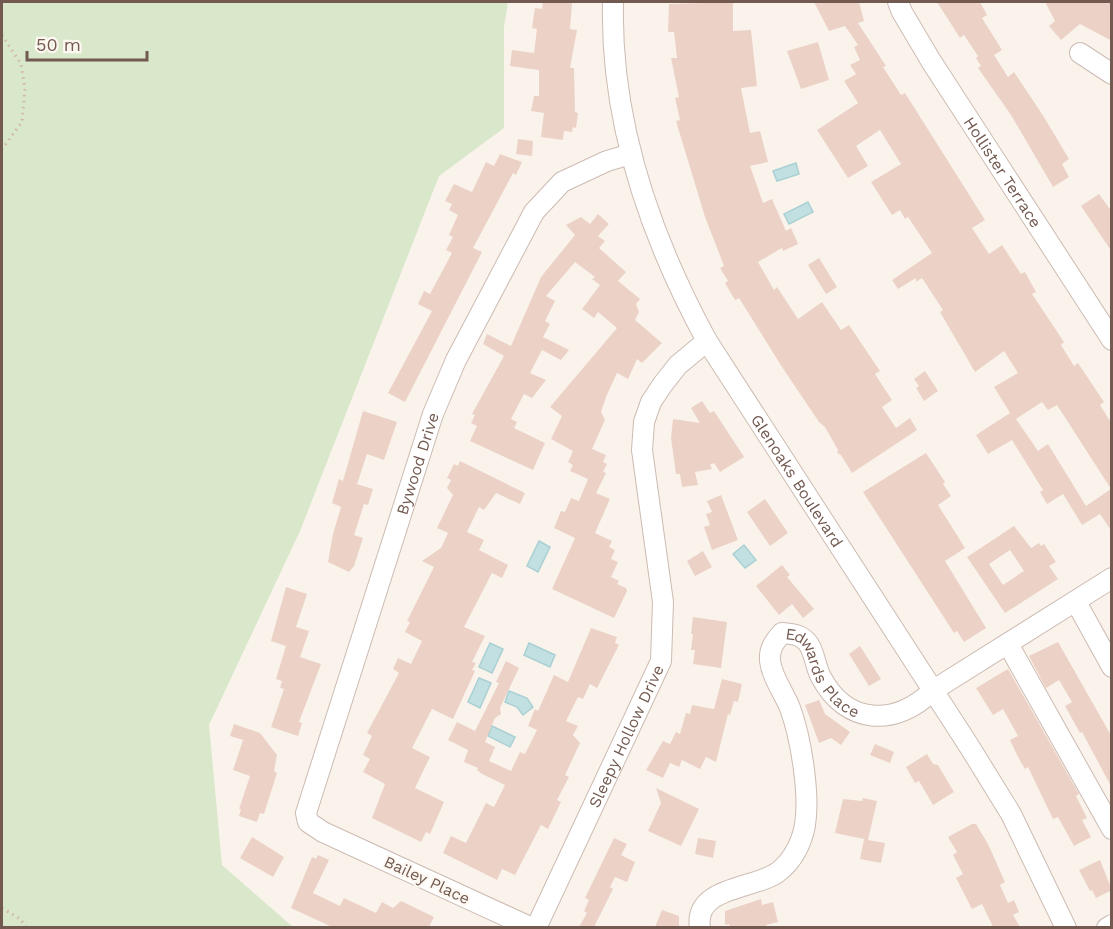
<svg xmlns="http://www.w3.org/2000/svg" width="1113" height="929" viewBox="0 0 1113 929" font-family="'Work Sans',sans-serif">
<rect width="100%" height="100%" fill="#faf3ec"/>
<path fill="#d9e7cb" d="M2 2H508L504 27V128L439 176 300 531 209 725 222 865 293 927H2Z"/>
<g fill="#c2e0e2" stroke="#a9d0d3" stroke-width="1.5">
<path d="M796 163 799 174 777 181 773 171Z"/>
<path d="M808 202 813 212 789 224 784 214Z"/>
<path d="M539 541 550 547 538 572 527 566Z"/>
<path d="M744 545 756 560 745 568 733 554Z"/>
<path d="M490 643 503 649 492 673 479 667Z"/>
<path d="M529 643 555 655 550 667 524 655Z"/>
<path d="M479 678 491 683 480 708 468 702Z"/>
<path d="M509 691 527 698 533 707 523 715 517 707 505 702Z"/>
<path d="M492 726 515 737 510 747 488 736Z"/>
</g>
<g fill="#ecd2c6" fill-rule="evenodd">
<path d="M543 2 572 3 570 29 577 30 570 68H574L575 112 578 113 576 128 573 127 572 132 564 131 563 140 541 137 544 113 531 111 534 96H539V70L510 66 512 50 534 53 537 29 532 28 535 8 542 9Z"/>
<path d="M733 2V31L751 30 757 86 741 88 750 133 760 131 768 162 750 166 763 203 772 199 786 231 791 228 798 244 783 251 782 248 758 262 774 290 777 287 798 319 822 302 841 330 849 325 880 371 875 374 892 400 882 407 896 428 910 418 917 430 852 473 841 455 837 453 838 450 825 427 819 422 782 367 739 298 735 300 725 283 728 281 720 268 724 266 705 217 676 121 680 120 675 98 679 97 671 58H677L674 32H668L669 4Z"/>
<path d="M814 2H859L864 21 858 23 886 66 883 67 901 95 905 93 985 220 972 228 989 254 1002 245 1021 274 1025 272 1036 292 1032 294 1064 342 1061 345 1074 366 1078 363 1104 402 1100 405 1112 424V532L1100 514 1082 525 1063 494 1047 504 1040 492 1043 490 1012 440 988 454 976 435 1010 413 994 387 1018 373 1004 351 975 372 940 312 943 310 922 278 916 282V278L898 289 892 280 932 253 908 217 905 219 900 210 892 215 871 182 901 164 880 130 856 146 868 166 848 178 817 130 858 103 844 81 856 74 850 65 860 60 854 47 858 45 845 26 829 31ZM1042 402 1048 410 1057 405 1111 489 1086 506 1048 444 1038 451 1016 419Z"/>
<path d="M937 2H980L987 15 982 18 1002 50 994 55 1008 77 1014 72 1044 117 1069 159 1062 164 1069 177 1053 187 1011 115 978 68 981 66 976 58 978 56 964 35 960 38Z"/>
<path d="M1045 2H1112V41L1080 24 1061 40 1049 26 1055 21Z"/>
<path d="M818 42 829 80 801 89 787 51Z"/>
<path d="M518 139 533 141 532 156 516 154Z"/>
<path d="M500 154 522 162 516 175 513 173 473 248 482 252 405 402 388 393 432 311 418 304 424 291 430 294 452 253 446 250 453 237 449 235 458 215 449 210 452 204 445 201 454 184 472 192 486 162 494 166Z"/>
<path d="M1099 194 1112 212V252L1081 206Z"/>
<path d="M598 214 609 224 598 236 605 241 599 248 626 272 618 281 640 299 636 304 639 312 635 320 662 343 642 363 637 359 628 379 617 373 606 397 601 412 605 420 592 449 606 455 603 462 607 464 603 472 606 473 596 493 610 499 595 533 612 541 609 547 615 550 611 559 618 562 611 577 619 581 617 584 626 588 627 591 614 618 552 589 575 538 554 528 561 511 565 512 571 498 579 501 588 479 570 471 573 465 568 462 573 451 551 439 562 416 550 407 617 328 598 312 594 318 582 309 600 285 592 279 595 277 575 262 546 296 555 301 545 321 550 324 543 337 569 350 561 360 542 350 530 373 546 380 532 398 524 394 511 419 517 422 514 428 545 443 533 470 470 441 477 426 471 423 475 415 472 414 504 356 483 344 487 334 511 346 541 277 575 235 566 225 581 217 590 224Z"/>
<path d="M819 258 837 287 826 294 808 265Z"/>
<path d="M925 371 938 391 924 401 916 388 919 386 914 379Z"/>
<path d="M702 401 710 413 714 411 744 457 720 472 714 463 710 465 712 469 695 472 698 485 682 487 680 474H676L671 438 673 419 700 423 691 408Z"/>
<path d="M363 411 397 422 384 460 367 454 357 484 373 489 368 505 364 504 354 535 363 538 354 566 349 572 328 562 333 534 341 507 332 503 339 479 343 481Z"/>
<path d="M926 453 945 482 943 484 951 496 938 505 965 548 945 561 986 628 964 642 957 631 954 633 863 492Z"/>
<path d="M460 461 525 493 520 504 496 493 484 510 479 507 467 532 484 540 479 550 508 565 502 578 492 573 464 627 485 636 472 662 476 663 472 670 475 671 453 719 432 709 412 748 430 757 415 788 444 802 430 834 426 832 421 842 372 818 385 784 363 772 370 759 363 755 372 736 367 733 399 673 393 669 398 658 411 664 422 641 405 632 410 622 407 621 434 567 422 561 441 548 448 533 437 528 453 495 447 488 451 480 447 478 454 464 458 466Z"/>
<path d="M721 495 738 540 712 550 704 527 710 525 706 514 712 512 707 501Z"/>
<path d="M765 499 788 533 770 546 747 512Z"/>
<path d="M1014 526 1031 548 1039 543 1041 546 1044 544 1056 562 1049 566 1058 579 1005 613 967 557ZM1010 550 1024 571 1003 585 989 564Z"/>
<path d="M703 551 712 567 695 576 687 561Z"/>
<path d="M782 565 790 575 787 577 814 609 803 618 792 604 779 615 756 586Z"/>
<path d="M286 587 307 594 296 627 309 631 300 657 321 664 299 722 302 723 298 736 271 727 284 689 280 688 282 681 276 679 286 646 271 641Z"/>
<path d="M693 617 727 622 721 668 693 664 695 650H691L693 634H691Z"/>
<path d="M591 628 617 637 615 643 619 645 597 688 590 684 583 699 578 697 566 721 578 726 573 735 580 743 565 775 569 777 557 800 561 802 548 829 541 825 515 875 502 869 497 880 443 853 451 836 466 843 486 803 494 807 505 785 482 774 477 770 478 768 464 762 468 750 448 740 457 722 475 731 499 683 496 682 506 661 519 668 500 708 501 714 495 718 485 742 495 747 489 761 511 771 520 752 525 754 537 730 528 726 535 709 538 711 554 675 568 682Z"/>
<path d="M1058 642 1112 737V788L1082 732 1080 733 1065 706 1072 702 1059 680 1046 688 1029 656Z"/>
<path d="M860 646 881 679 869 686 849 654Z"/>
<path d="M1008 669 1079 794 1076 796 1087 818 1082 820 1091 837 1074 846 1058 817 1053 819 1028 767 1025 769 1018 757 1010 740 1018 736 1003 709 993 715 976 688Z"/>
<path d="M722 679 742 684 738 702 734 701 730 715 728 714 716 762 706 757 700 769 682 760 679 767 670 763 663 778 646 770 663 741 670 744 676 732 680 734 686 713 690 714 692 705 714 709Z"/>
<path d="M819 700 825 714 850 732 841 745 831 738 819 743 805 705Z"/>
<path d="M234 724 260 733 277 755 274 771 277 773 264 814 260 813 257 822 239 816 241 809H239L250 776 233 770 243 740 230 736Z"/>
<path d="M875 744 894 752 890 763 870 755Z"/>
<path d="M927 754 933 764 938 765 954 792 933 805 919 781 915 783 906 767Z"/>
<path d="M656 788 699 809 681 846 648 831 661 803Z"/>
<path d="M863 798 877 801 868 840 885 843 881 863 860 859 864 839 835 833 843 799 862 801Z"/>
<path d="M972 824H976L988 844 1005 882 1000 885 1008 903 1014 900 1019 912 1013 915 1020 927H993L982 904 972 909 956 878 963 874 953 855 957 852 948 837Z"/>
<path d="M252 837 284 857 273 877 240 858Z"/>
<path d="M614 838 627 844 621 855 635 862 627 882 615 877 610 887 613 889 594 927H579L587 913 584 911 589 900 585 898Z"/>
<path d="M698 838 716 841 713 858 695 854Z"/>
<path d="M318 855 329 860 313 893 340 906 344 898 376 913 382 902 393 908 401 901 434 917 429 927H332L291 908 312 857 316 859Z"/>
<path d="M1100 860 1112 890 1096 898 1092 890 1090 891 1079 870Z"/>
<path d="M761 899 762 905 773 902 778 922 766 925 767 927H730L729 924 725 925V911Z"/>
<path d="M662 910 679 916V927H655Z"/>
</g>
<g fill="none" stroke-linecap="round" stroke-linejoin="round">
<defs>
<g id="minor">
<path id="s1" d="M613 2C610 121 651 238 707 341L969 746 1011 814 1066 928"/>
<path id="s2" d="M898 2 902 12 931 61 1112 340"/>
<path d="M1080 53 1112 74"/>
<path d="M1076 602 1112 667"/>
<path d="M1008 644 1112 829"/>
<path id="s3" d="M532 928 323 832 308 822 306 813 433 414 456 360 534 212 562 182 607 161 631 154"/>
<path id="s4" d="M536 928 661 661 663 602 642 450 644 422 651 402 663 384 678 365 707 341"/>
<path id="s5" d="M700 928C693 886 756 889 778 872 793 861 802 842 805 825 810 794 801 738 790 708 784 693 772 677 770 661 769 649 774 642 782 633 793 634 799 634 807 642 815 651 815 667 821 677 846 725 896 727 932 691L1112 578"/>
<path d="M1107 928 1112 925"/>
</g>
</defs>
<use href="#minor" stroke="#ccbbb2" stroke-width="22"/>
<g stroke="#d2b6a9" stroke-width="3" stroke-dasharray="1.5 4.5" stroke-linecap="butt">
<path d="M2 35 21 64 25 89 22 122 2 149"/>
<path d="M2 908 20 919 27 928"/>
</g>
<use href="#minor" stroke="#fff" stroke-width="20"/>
</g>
<g text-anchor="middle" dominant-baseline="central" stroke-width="4.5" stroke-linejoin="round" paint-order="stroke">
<g font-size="16" fill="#735a51" stroke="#fdf8f2">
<text stroke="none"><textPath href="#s2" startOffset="200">Hollister Terrace</textPath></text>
<text stroke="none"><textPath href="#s3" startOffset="624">Bywood Drive</textPath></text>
<text stroke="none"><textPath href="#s1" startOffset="522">Glenoaks Boulevard</textPath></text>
<text stroke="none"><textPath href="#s5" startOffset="423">Edwards Place</textPath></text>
<text stroke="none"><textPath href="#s4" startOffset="212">Sleepy Hollow Drive</textPath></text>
<text transform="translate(427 880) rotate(25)">Bailey Place</text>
</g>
</g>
<rect width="1113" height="929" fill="none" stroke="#735a51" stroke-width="6"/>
<path d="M27 51v9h120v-9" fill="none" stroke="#735a51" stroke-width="3"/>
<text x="36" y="51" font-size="18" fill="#735a51" stroke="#fdf8f2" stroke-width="4.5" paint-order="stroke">50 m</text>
</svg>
